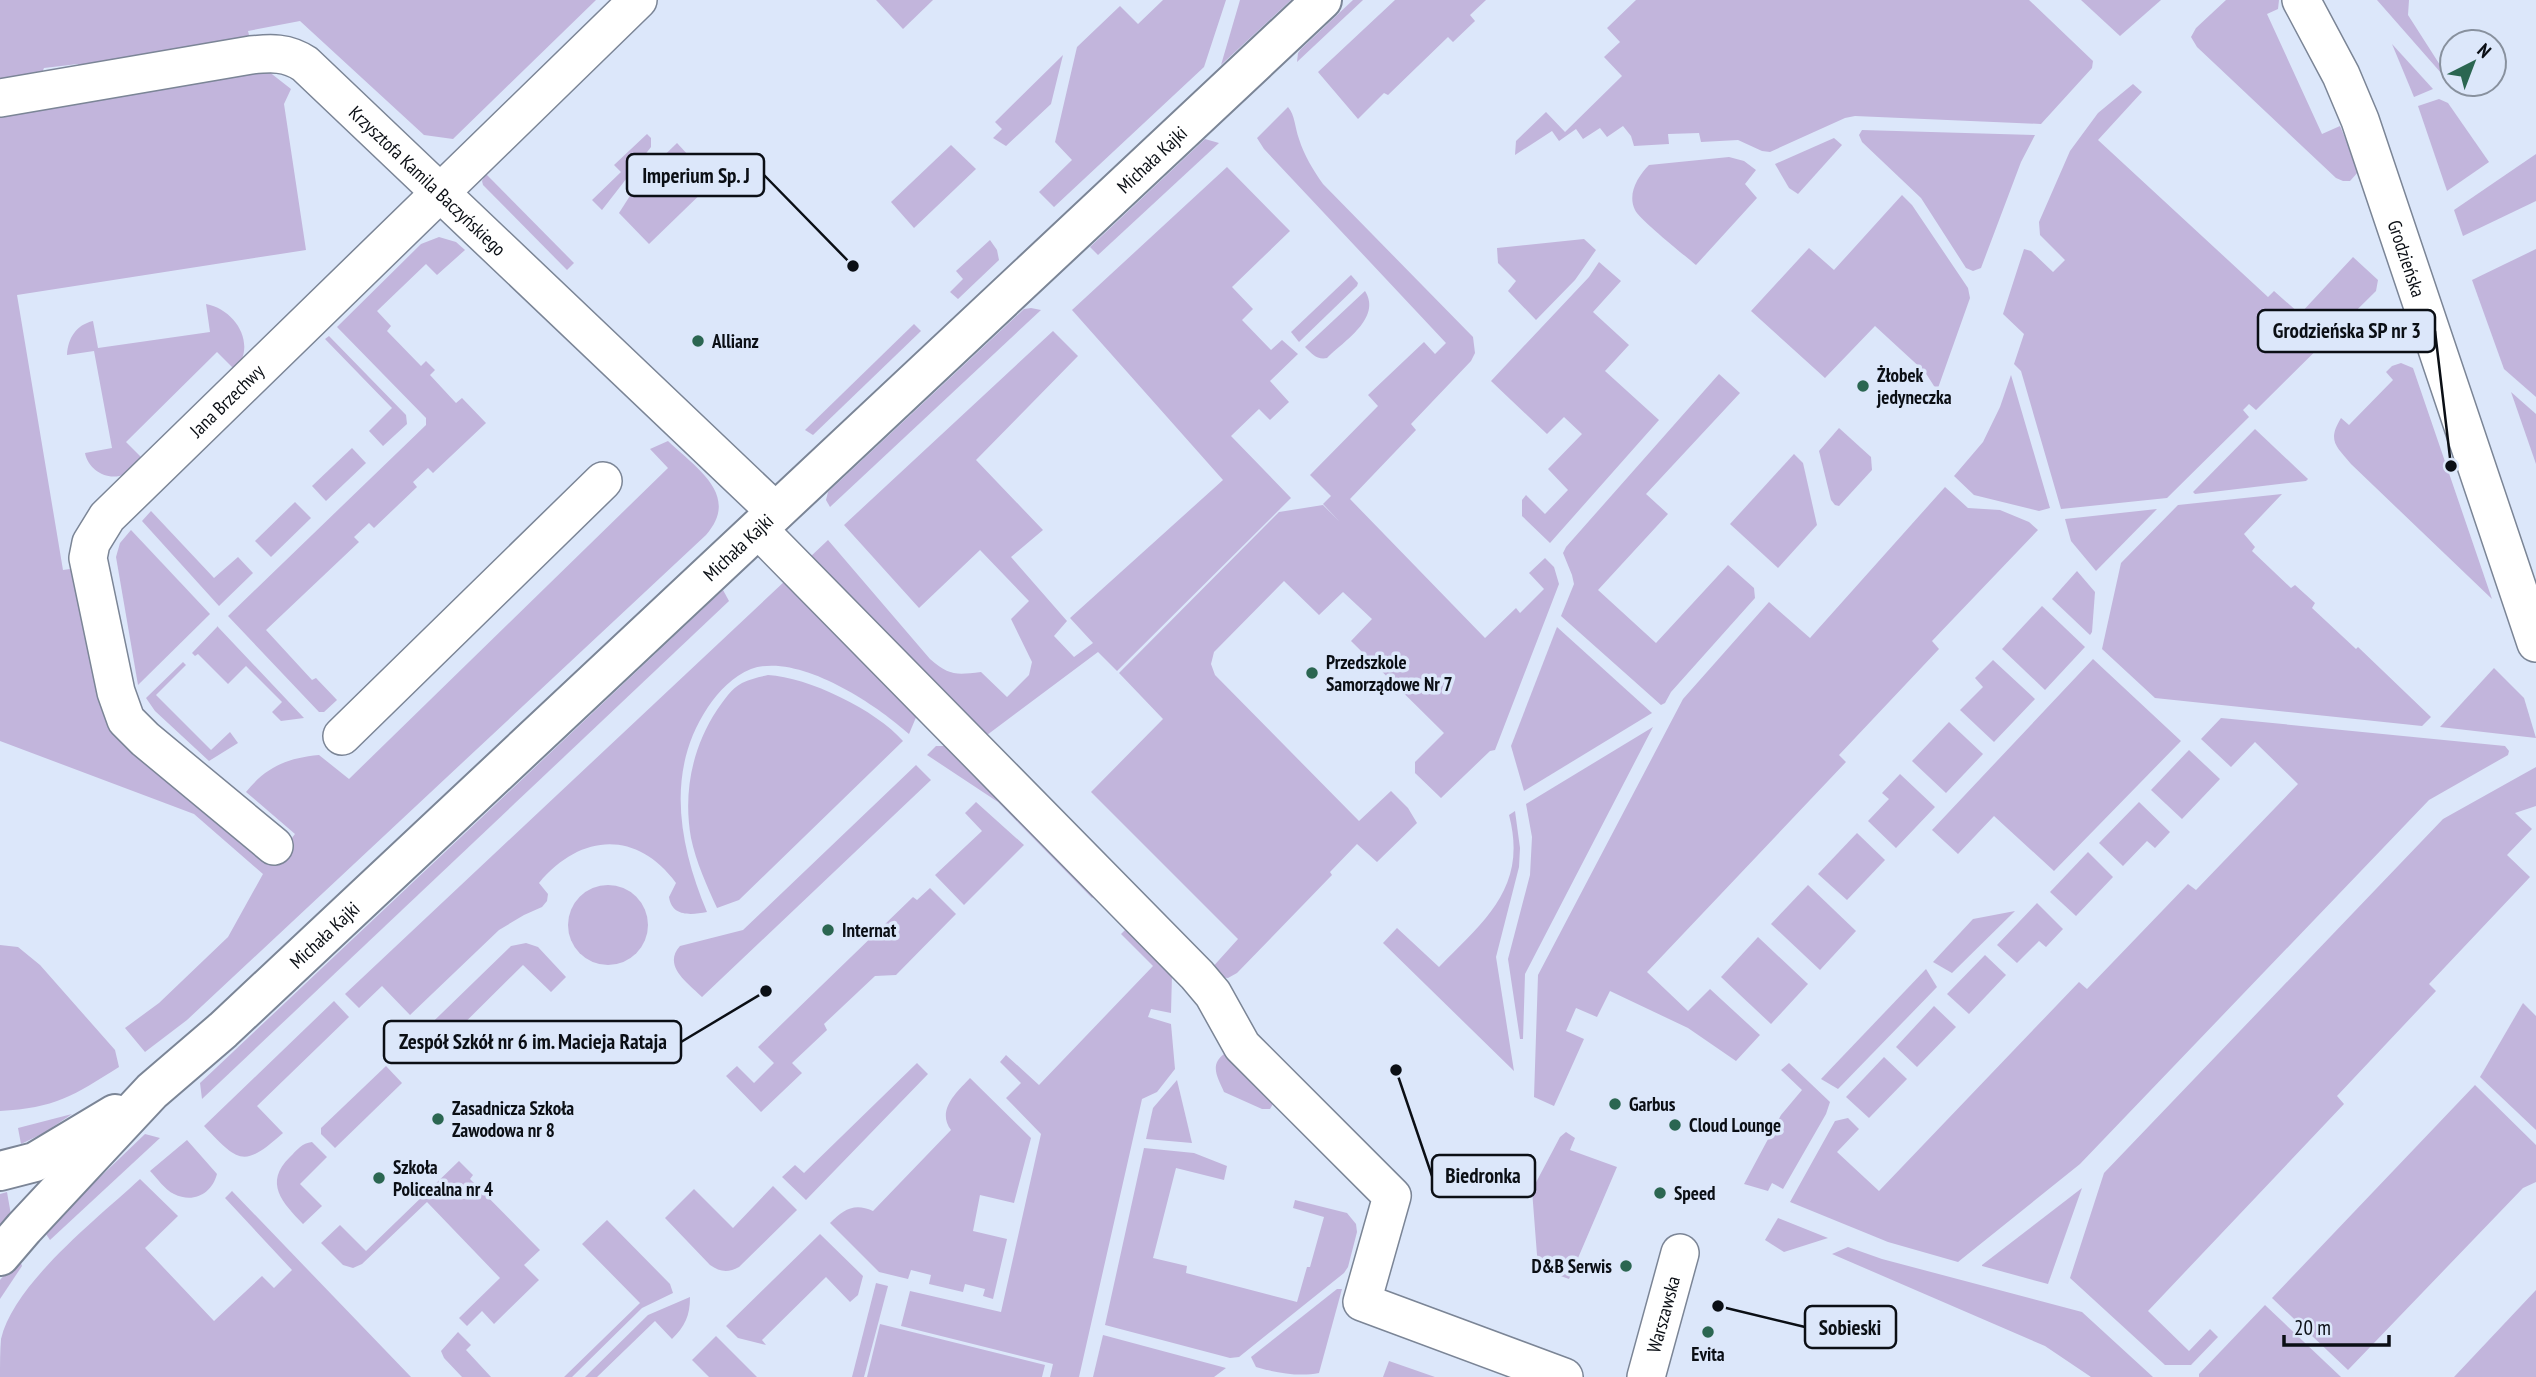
<svg xmlns="http://www.w3.org/2000/svg" width="2536" height="1377" viewBox="0 0 2536 1377" font-family="'PT Sans Narrow',sans-serif">
<rect width="100%" height="100%" fill="#dce7fa"/>
<g fill="#c2b5dc">
<path d="M0 0H596L453 139 424 135 300 21 248 31 250 39 80 69 78 64 44 68 41 75 0 82Z"/>
<path d="M876 0H933L903 29Z"/>
<path d="M1163 0H1226L1204 67 1054 207 1039 192 1072 160 1055 142 1077 47 1120 6 1138 24Z"/>
<path d="M1240 0H1291L1221 65Z"/>
<path d="M1353 0H1363L1297 62 1298 53 1301 49Z"/>
<path d="M1395 0H1486L1470 15 1475 21 1453 42 1448 37 1388 95 1384 93 1358 119 1318 72Z"/>
<path d="M1636 0H2029L2093 61 2092 68 2041 124 1855 116 1845 118 1770 152 1762 151 1738 140 1701 142 1699 133 1668 134 1669 144 1634 146 1631 136 1623 126 1607 137 1600 128 1583 139 1576 129 1559 141 1552 131 1515 155 1516 141 1546 112 1565 132 1622 76 1604 57 1620 42 1607 28Z"/>
<path d="M2081 0H2161L2120 36Z"/>
<path d="M2226 0H2279L2278 9 2267 14 2322 134 2340 126 2359 171 2350 181H2343L2336 178 2197 47 2191 37 2196 28Z"/>
<path d="M2377 0H2409L2408 15 2456 90Z"/>
<path d="M2392 44 2433 89 2414 97Z"/>
<path d="M1063 55 1051 104 1006 146 993 138 1002 129 995 122Z"/>
<path d="M268 71 291 89 284 104 306 250 17 295 63 570 77 568 100 697 273 862 295 834 246 792C266 767 287 758 319 755L349 779 668 468 650 449 668 441C696 468 741 495 706 535L187 1020 145 1052 125 1028 159 1003 228 937 263 874 194 814 0 741V114Z"/>
<path d="M2133 84 2142 92 2098 140 2268 297 2274 291 2300 314 2353 257 2378 280 2376 291 2256 410 2249 404 2243 410 2249 417 2167 498 2061 509 2021 371 2014 364 2024 334 2003 314 2024 249 2031 251 2053 272 2065 260 2040 235 2039 222 2070 151 2098 113Z"/>
<path d="M2439 99 2448 103 2489 162 2447 191 2418 106Z"/>
<path d="M1288 107C1295 115 1295 128 1299 139 1304 155 1313 170 1323 184L1473 337 1475 353 1471 361 1411 424 1416 430 1350 499 1485 638 1516 608 1520 613 1544 589 1529 573 1545 558 1554 567 1559 584 1495 750 1490 751 1441 798 1415 773V762L1444 733 1351 641 1372 619 1343 592 1319 615 1284 581 1214 652 1211 664 1215 675 1359 821 1391 791 1408 808 1417 823 1377 862 1357 844 1330 872 1332 875 1237 973 1228 978 1218 977 1210 970 1238 939 1091 792 1163 719 1119 673 1279 512 1323 505 1339 521 1323 504 1331 496 1310 475 1378 406 1368 395 1424 342 1435 354 1446 343 1264 149 1257 138Z"/>
<path d="M1862 130 2035 135 2021 162 1981 268 1973 271 1966 268 1921 198 1862 142 1859 135Z"/>
<path d="M647 134 651 138V147L602 210 592 200 621 172 614 165Z"/>
<path d="M1834 138 1842 145 1798 194 1789 188 1775 164Z"/>
<path d="M1205 139 1219 143 1098 255 1090 247Z"/>
<path d="M677 143 713 182 649 244 619 213 642 177Z"/>
<path d="M951 145 976 169 914 228 891 202Z"/>
<path d="M2536 154V201L2463 236 2454 210Z"/>
<path d="M1729 157 1744 161 1756 170 1745 184 1757 198 1696 265C1684 255 1640 220 1635 210 1627 194 1638 176 1649 165Z"/>
<path d="M1227 167 1290 231 1232 287 1253 309 1242 320 1271 350 1282 340 1298 354 1270 381 1289 402 1270 420 1259 409 1231 436 1291 498 1117 671 1098 652 987 735 809 558 828 540 930 659C950 676 956 675 981 672L1007 697 1029 675 1032 662 1011 619 1029 601 980 550 919 608 844 525 1053 331 1078 356 976 460 1043 530 1011 557 1067 621 1054 636 1074 657 1093 643 1070 618 1223 480 1072 310Z"/>
<path d="M486 174 574 263 567 270 483 185 482 181Z"/>
<path d="M1902 195 1912 205 1968 288 1970 298 1938 388 1934 386 1925 372 1875 326 1825 378 1751 311 1809 248 1834 270Z"/>
<path d="M439 237 456 242 465 250 437 275 426 264 377 311 391 326 387 331 421 366 426 361 435 370 430 375 456 403 462 398 486 423 433 473 428 468 413 482 417 487 374 528 369 523 354 537 359 542 266 630 312 680 316 678 337 700 324 712H319L228 616 426 425V418L337 327 421 244Z"/>
<path d="M1584 239 1596 250 1575 280 1536 320 1508 291 1516 281 1498 263 1497 248Z"/>
<path d="M990 240 997 250 999 260 958 299 950 292 963 279 956 271Z"/>
<path d="M2536 249V397L2504 369 2472 280Z"/>
<path d="M1599 262 1621 281 1593 312 1629 345 1605 371 1659 420 1550 543 1522 516V500L1526 495 1545 514 1568 490 1548 469 1582 434 1564 417 1547 434 1491 381 1589 277Z"/>
<path d="M1351 275 1358 283 1357 286 1299 342 1291 332Z"/>
<path d="M1365 291C1382 318 1344 341 1327 358 1317 360 1312 354 1305 347Z"/>
<path d="M206 304C237 310 257 346 235 370L217 352 126 442 144 460C138 464 132 472 125 474 108 482 88 470 85 453L112 448 94 351 67 355C68 338 76 325 93 321L98 348 210 332Z"/>
<path d="M1031 308 1041 310 830 507 826 500 828 492 1024 309Z"/>
<path d="M914 324 921 331 813 435 805 430Z"/>
<path d="M329 336 406 415 407 424 383 446 369 431 392 408 325 339Z"/>
<path d="M2401 363 2413 368 2492 599 2351 464C2336 446 2327 441 2341 418L2349 425 2393 380 2386 372 2392 366Z"/>
<path d="M1719 374 1740 393 1646 494 1668 514 1598 590 1656 643 1728 565 1754 588 1755 598 1671 692 1665 703 1661 705 1561 616 1574 584 1572 575 1563 553 1566 547Z"/>
<path d="M2011 375 2050 508 2039 511 1974 495 1954 476 1983 442 2000 407Z"/>
<path d="M2511 392 2536 414V464Z"/>
<path d="M1839 428 1871 457 1872 470 1839 506 1835 505 1831 500 1819 451Z"/>
<path d="M2255 429 2308 479 2306 481 2195 494 2193 492Z"/>
<path d="M352 448 366 463 326 501 312 486Z"/>
<path d="M1794 454 1803 463 1817 525 1778 568 1730 524Z"/>
<path d="M1945 487 1968 508 2000 510 2029 522 2038 530 1932 641 1939 649 1839 755 1846 762 1647 972 1688 1011 1710 989 1760 1035 1736 1061 1688 1028 1610 991 1597 1017 1576 1008 1566 1031 1584 1039 1554 1106 1534 1097 1538 975 1683 699 1769 602 1810 638Z"/>
<path d="M2282 494 2244 534 2255 547 2252 551 2291 588 2295 585 2315 603 2312 608 2356 649 2358 647 2431 717 2422 726 2155 698 2102 649 2121 563 2178 505Z"/>
<path d="M295 502 311 518 271 557 255 541Z"/>
<path d="M2157 509 2096 571 2071 541 2065 519Z"/>
<path d="M151 511 214 578 238 557 253 573 219 606 142 521Z"/>
<path d="M131 530 210 614 138 685 116 557 120 543Z"/>
<path d="M2077 571 2095 592 2092 632 2090 635 2052 599Z"/>
<path d="M786 580 917 715 909 734C876 704 798 652 751 669 733 676 719 691 708 707 665 771 679 845 707 912 691 915 672 917 669 897L676 883C636 829 580 834 539 883L548 894 547 901 542 907 524 915 499 930 410 1015 382 986 359 1008 345 994Z"/>
<path d="M723 590 729 601 202 1099 200 1083Z"/>
<path d="M2042 606 2085 647 2045 690 2002 649Z"/>
<path d="M218 626V627L304 718 281 721 272 712 282 702 246 666 228 684 198 654 195 656 192 653Z"/>
<path d="M1557 627 1652 713 1524 791 1511 746Z"/>
<path d="M2093 659 2181 741 2054 871 1994 816 1958 854 1932 830Z"/>
<path d="M1993 660 2035 699 1994 742 1960 710 1983 687 1975 678Z"/>
<path d="M183 662 186 665 156 695 211 750 230 732 238 743 209 761 155 711 146 698Z"/>
<path d="M2494 668 2524 698 2536 738 2440 727Z"/>
<path d="M768 675C808 677 876 710 903 741L739 900 717 908C707 886 696 862 691 838 683 793 692 748 717 710 724 700 731 689 742 683 750 679 759 677 768 675Z"/>
<path d="M2221 718 2505 746 2509 751 2508 755 2429 800 2080 1164 1958 1262 1888 1242 1790 1202 1835 1121 1848 1118 1859 1129 1837 1152 1879 1191 2079 982 2087 989 2188 884 2196 890 2298 784 2255 742 2231 767 2201 739Z"/>
<path d="M1949 722 1983 754 1946 793 1912 761Z"/>
<path d="M1653 727 1525 974 1523 1039H1520L1508 959 1530 875 1532 837 1526 804Z"/>
<path d="M936 746H946L1097 893 1092 898 998 802 927 755Z"/>
<path d="M2189 750 2220 779 2182 819 2151 790Z"/>
<path d="M916 765 931 780 702 997C688 983 662 966 680 946L743 930Z"/>
<path d="M2536 767V806L2515 813 2532 829 2507 855 2530 877 2429 984 2436 991 2337 1096 2344 1104 2148 1311 2189 1351 2210 1329 2218 1337 2191 1365H2165L2070 1278 2104 1173 2443 819Z"/>
<path d="M1900 774 1935 807 1896 848 1868 821 1889 799 1882 793Z"/>
<path d="M976 802 1024 845 964 905 935 875 982 831 965 813Z"/>
<path d="M2139 802 2170 832 2155 848 2147 841 2123 866 2099 843Z"/>
<path d="M1515 811 1520 848 1519 867 1496 957 1514 1071 1383 943 1397 928 1439 967C1485 920 1528 887 1509 815Z"/>
<path d="M1857 833 1885 860 1847 900 1818 874Z"/>
<path d="M2088 852 2113 877 2076 916 2050 892Z"/>
<path d="M1808 885 1856 931 1820 970 1771 924Z"/>
<circle cx="608" cy="925" r="40"/>
<path d="M930 888 956 914 896 975 875 976 824 1024 827 1030 792 1063 802 1073 761 1112 726 1076 737 1066 754 1083 774 1063 758 1047 913 897 917 900Z"/>
<path d="M2037 903 2063 929 2046 947 2039 941 2017 963 1997 945Z"/>
<path d="M2015 911 1952 973 1933 962 1973 919Z"/>
<path d="M1127 928 1172 974 1171 1013 1151 1009 1148 1017 1171 1024 1175 1069 1157 1092 1142 1099 1079 1377H1050L1053 1364 901 1326 910 1291 1001 1312 1041 1134 1006 1098 1021 1083 1000 1062 1006 1055 1039 1085 1153 966 1121 934Z"/>
<path d="M1758 937 1808 984 1771 1024 1721 977Z"/>
<path d="M526 943 538 947 566 977 551 992 523 965 423 1064 407 1047 511 946Z"/>
<path d="M0 945 18 947 40 965 115 1050 119 1067C73 1096 55 1108 0 1111Z"/>
<path d="M1985 955 2006 975 1969 1014 1947 994Z"/>
<path d="M1926 969 1937 987 1838 1089 1821 1079Z"/>
<path d="M334 1001 349 1017 257 1106 283 1133C244 1168 239 1163 204 1126Z"/>
<path d="M2523 1003 2536 1016V1130L2480 1077Z"/>
<path d="M1934 1006 1956 1027 1917 1067 1896 1047Z"/>
<path d="M1224 1054 1231 1057 1274 1102 1270 1109H1262L1224 1092C1218 1078 1209 1065 1224 1054Z"/>
<path d="M1884 1057 1907 1079 1869 1118 1846 1097Z"/>
<path d="M917 1063 928 1074 806 1200 782 1177 795 1165 804 1173Z"/>
<path d="M1789 1063 1830 1102 1826 1114 1783 1189 1772 1183 1768 1191 1744 1184 1781 1115 1802 1090 1781 1070Z"/>
<path d="M386 1066 402 1083 335 1148 321 1134V1128Z"/>
<path d="M970 1078 1031 1138 1014 1203 980 1195 973 1231 1007 1239 993 1299 983 1296 985 1289 965 1284 963 1292 929 1284 931 1275 911 1270 908 1279 879 1272 830 1223C843 1210 854 1202 873 1211L951 1130C936 1110 957 1092 970 1078Z"/>
<path d="M1177 1080 1192 1143 1146 1139 1153 1108Z"/>
<path d="M2475 1085 2536 1145V1182L2523 1188 2348 1370 2272 1298Z"/>
<path d="M72 1114 44 1133 21 1144 18 1128Z"/>
<path d="M1566 1132 1575 1138 1570 1150 1617 1167 1569 1279 1538 1268 1532 1190 1560 1137Z"/>
<path d="M145 1134 160 1138 50 1240 44 1231Z"/>
<path d="M187 1140 217 1174C212 1193 194 1204 174 1194 165 1190 157 1178 150 1171Z"/>
<path d="M312 1142 327 1157 300 1184 322 1206 303 1224C283 1203 263 1183 290 1157 297 1150 302 1143 312 1142Z"/>
<path d="M1144 1148 1194 1153 1227 1166 1224 1180 1176 1168 1153 1258 1187 1266 1186 1273 1297 1302 1307 1267H1310L1324 1217 1293 1208 1295 1200 1347 1213 1356 1224 1357 1232 1348 1267 1344 1273 1239 1357 1230 1358 1105 1325Z"/>
<path d="M459 1161 473 1175 470 1179 540 1250 524 1265 539 1280 494 1324 482 1311 467 1326 459 1318 500 1278 427 1202 362 1264 353 1268 343 1265 321 1243 340 1225 366 1251Z"/>
<path d="M140 1179 178 1216 145 1248 214 1321 262 1276 274 1288 292 1270 225 1198 232 1191 411 1377H0C0 1365 0 1351 1 1339 14 1283 98 1218 140 1179Z"/>
<path d="M773 1186 797 1210 739 1267C728 1273 720 1272 710 1265L665 1218 694 1189 733 1228Z"/>
<path d="M2082 1188 2048 1284 1982 1266V1265Z"/>
<path d="M7 1192 11 1215 0 1225V1194Z"/>
<path d="M1778 1218 1828 1238 1784 1252 1765 1240Z"/>
<path d="M607 1220 670 1284 673 1293 642 1308 572 1377H564L640 1303 582 1244Z"/>
<path d="M820 1234 863 1276 858 1295 850 1302 826 1277 762 1340 766 1345 738 1338 726 1326Z"/>
<path d="M1848 1247 1882 1259 2082 1312 2153 1377H2091L2045 1346 1832 1254Z"/>
<path d="M19 1257 22 1266 0 1299V1280Z"/>
<path d="M876 1283 888 1286 864 1377H852Z"/>
<path d="M1337 1289H1342L1319 1373C1300 1377 1276 1373 1256 1367L1251 1357Z"/>
<path d="M2536 1290V1377H2454Z"/>
<path d="M690 1297C690 1316 685 1326 672 1339L655 1321 597 1377H585L648 1315Z"/>
<path d="M2265 1305 2341 1377H2199V1374Z"/>
<path d="M880 1324 1045 1365 1042 1377H867Z"/>
<path d="M458 1332 471 1345 466 1350 491 1377H462L444 1358 441 1351Z"/>
<path d="M1103 1335 1226 1368 1214 1377H1093Z"/>
<path d="M716 1336 757 1377H709L692 1360Z"/>
<path d="M1389 1361 1435 1377H1383Z"/>
</g>
<g fill="none" stroke-linecap="round" stroke-linejoin="round">
<defs>
<g id="street">
<path id="s1" d="M2301 0 2341 75 2360 120 2536 643"/>
<path id="s2" d="M0 98 251 55C271 53 287 52 305 64L776 512"/>
<path d="M758 529 1197 975 1213 994 1242 1046 1392 1196 1362 1302 1564 1377"/>
<path d="M342 736 603 481"/>
<path id="s3" d="M274 846 145 739 126 720 116 692 88 558 91 543 107 517 638 0"/>
<path id="s4" d="M1646 1377 1680 1253"/>
</g>
<g id="secondary">
<path d="M0 1171 35 1162 115 1114"/>
<path id="s5" d="M0 1256 24 1228 152 1091 223 1030 1322 0"/>
</g>
</defs>
<use href="#street" stroke="#7b8596" stroke-width="40"/>
<use href="#secondary" stroke="#7b8596" stroke-width="42"/>
<use href="#street" stroke="#fff" stroke-width="37"/>
<use href="#secondary" stroke="#fff" stroke-width="38"/>
</g>
<g fill="#2b6651" stroke="#dce7fa" stroke-width="2.5">
<circle cx="698" cy="341" r="7"/>
<circle cx="1863" cy="386" r="7"/>
<circle cx="1312" cy="673" r="7"/>
<circle cx="828" cy="930" r="7"/>
<circle cx="1615" cy="1104" r="7"/>
<circle cx="438" cy="1119" r="7"/>
<circle cx="1675" cy="1125" r="7"/>
<circle cx="379" cy="1178" r="7"/>
<circle cx="1660" cy="1193" r="7"/>
<circle cx="1626" cy="1266" r="7"/>
<circle cx="1708" cy="1332" r="7"/>
</g>
<g text-anchor="middle" dominant-baseline="central" stroke-width="7" stroke-linejoin="round" paint-order="stroke">
<g font-size="19" fill="#0b0f15" stroke="#dce7fa">
<text stroke="none"><textPath href="#s5" startOffset="1591">Michała Kajki</textPath></text>
<text stroke="none"><textPath href="#s2" startOffset="480">Krzysztofa Kamila Baczyńskiego</textPath></text>
<text stroke="none"><textPath href="#s1" startOffset="280">Grodzieńska</textPath></text>
<text stroke="none"><textPath href="#s3" startOffset="574">Jana Brzechwy</textPath></text>
<text stroke="none"><textPath href="#s5" startOffset="1024">Michała Kajki</textPath></text>
<text stroke="none"><textPath href="#s5" startOffset="457">Michała Kajki</textPath></text>
<text stroke="none"><textPath href="#s4" startOffset="65">Warszawska</textPath></text>
</g>
<g font-size="19" font-weight="bold" fill="#0b0f15" stroke="#dce7fa" text-anchor="start">
<text x="712" y="341">Allianz</text>
<text x="1877" y="375">Żłobek<tspan x="1877" dy="22">jedyneczka</tspan></text>
<text x="1326" y="662">Przedszkole<tspan x="1326" dy="22">Samorządowe Nr 7</tspan></text>
<text x="842" y="930">Internat</text>
<text x="1629" y="1104">Garbus</text>
<text x="452" y="1108">Zasadnicza Szkoła<tspan x="452" dy="22">Zawodowa nr 8</tspan></text>
<text x="1689" y="1125">Cloud Lounge</text>
<text x="393" y="1167">Szkoła<tspan x="393" dy="22">Policealna nr 4</tspan></text>
<text x="1674" y="1193">Speed</text>
<text x="1612" y="1266" text-anchor="end">D&amp;B Serwis</text>
<text x="1708" y="1354" text-anchor="middle">Evita</text>
</g>
</g>
<path fill="none" stroke="#0b0f15" stroke-width="2.5" d="M853 266L764 175M2451 466L2435 331M766 991L681 1042M1396 1070L1432 1176M1718 1306L1805 1327"/>
<g fill="#0b0f15" stroke="#dce7fa" stroke-width="2.5">
<circle cx="853" cy="266" r="7"/>
<circle cx="2451" cy="466" r="7"/>
<circle cx="766" cy="991" r="7"/>
<circle cx="1396" cy="1070" r="7"/>
<circle cx="1718" cy="1306" r="7"/>
</g>
<g fill="#dce7fa" stroke="#0b0f15" stroke-width="2.5">
<rect x="627" y="154" width="137" height="42" rx="7"/>
<rect x="2258" y="310" width="177" height="42" rx="7"/>
<rect x="384" y="1021" width="297" height="42" rx="7"/>
<rect x="1432" y="1155" width="103" height="42" rx="7"/>
<rect x="1805" y="1306" width="91" height="42" rx="7"/>
</g>
<g font-size="21" text-anchor="middle" font-weight="bold" fill="#0b0f15">
<text x="696" y="183">Imperium Sp. J</text>
<text x="2347" y="338">Grodzieńska SP nr 3</text>
<text x="533" y="1049">Zespół Szkół nr 6 im. Macieja Rataja</text>
<text x="1483" y="1183">Biedronka</text>
<text x="1850" y="1335">Sobieski</text>
</g>
<g transform="translate(2473 63) rotate(42)"><circle r="33" fill="#dce7fa" stroke="#88919e" stroke-width="2"/>
<path d="M0-5L12 26L0 18L-12 26Z" fill="#2b6651"/>
<text y="-10" font-size="19" font-weight="bold" text-anchor="middle" fill="#0b0f15">N</text>
</g>
<path d="M2284 1335v10h105v-10" fill="none" stroke="#0b0f15" stroke-width="3.5"/>
<text x="2294" y="1335" font-size="21" fill="#0b0f15" stroke="#dce7fa" stroke-width="5" paint-order="stroke">20 m</text>
</svg>
